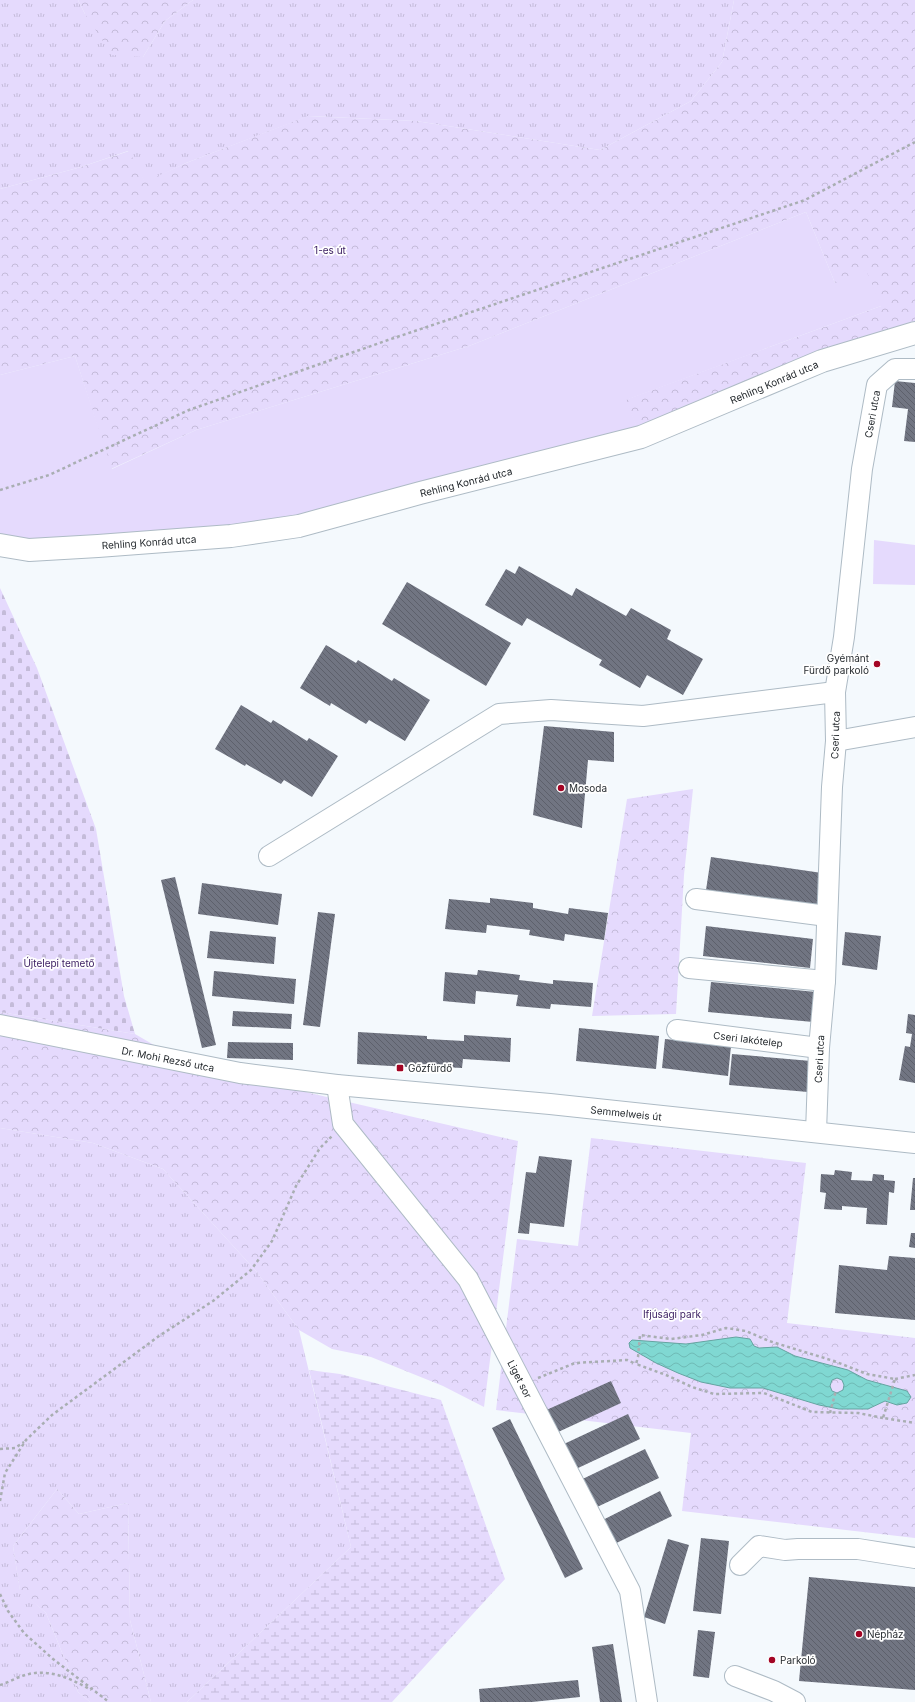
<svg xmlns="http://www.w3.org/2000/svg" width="915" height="1702" viewBox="0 0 915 1702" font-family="Inter,sans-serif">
<defs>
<pattern id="grass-tufts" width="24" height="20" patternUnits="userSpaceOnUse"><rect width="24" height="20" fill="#e5dafd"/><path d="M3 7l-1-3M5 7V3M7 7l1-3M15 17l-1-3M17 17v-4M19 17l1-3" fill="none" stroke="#c4bbd9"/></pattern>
<pattern id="forest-crowns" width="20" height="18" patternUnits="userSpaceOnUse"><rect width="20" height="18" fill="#e5dafd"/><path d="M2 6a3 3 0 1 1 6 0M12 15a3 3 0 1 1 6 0" fill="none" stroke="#c4bbd9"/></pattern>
<pattern id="wetland-marsh" width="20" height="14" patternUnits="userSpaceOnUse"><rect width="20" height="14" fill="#e5dafd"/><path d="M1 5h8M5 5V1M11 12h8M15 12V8" fill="none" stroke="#c4bbd9"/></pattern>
<pattern id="cemetery-stones" width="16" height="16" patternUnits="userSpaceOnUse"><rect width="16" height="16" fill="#e5dafd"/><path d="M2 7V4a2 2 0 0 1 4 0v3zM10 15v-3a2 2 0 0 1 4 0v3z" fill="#c4bbd9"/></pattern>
<pattern id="water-waves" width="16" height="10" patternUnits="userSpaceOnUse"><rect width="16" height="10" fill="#80d8d2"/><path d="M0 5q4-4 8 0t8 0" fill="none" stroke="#6fbab5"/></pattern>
<pattern id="building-back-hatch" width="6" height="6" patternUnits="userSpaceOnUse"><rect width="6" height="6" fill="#717582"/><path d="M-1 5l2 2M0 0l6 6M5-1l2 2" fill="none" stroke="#5d606b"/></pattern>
</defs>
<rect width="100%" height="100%" fill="#f4f9fd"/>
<g fill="url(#grass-tufts)">
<path d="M0 0H78L85 14 143 57 165 21 193 0H734L722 62 691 101 600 150 416 121 309 116 186 163 145 183 128 151 81 167 0 189Z"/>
<path d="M0 1128 93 1143 163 1169 256 1271 299 1330 351 1547 187 1702H151L130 1620 128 1503 79 1514 57 1489 13 1546 20 1590 46 1613 78 1692 90 1702H0Z"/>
</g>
<g fill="url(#forest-crowns)">
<path d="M78 0H193L165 21 143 57 112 55 85 14Z"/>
<path d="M734 0H915V333L641 437 625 400 881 306 835 283 806 212 469 346 196 430 111 469 75 356 0 375V189L81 167 129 151 145 182 186 163 308 116 416 121 600 150 691 101 722 62Z"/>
<path d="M693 789 684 875 676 1014 592 1016 627 799Z"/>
<path d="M0 1012 135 1034 185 1063 331 1098 518 1141 484 1407 443 1386 371 1357 332 1349 299 1330 256 1271 163 1169 93 1143 0 1128Z"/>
<path d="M591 1138 806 1163 787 1323 915 1338V1538L682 1511 691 1433 496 1410 517 1239 578 1246Z"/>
<path d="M57 1489 79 1514 128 1503 130 1620 151 1702H90L78 1692 46 1613 20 1591 13 1546Z"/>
</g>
<path fill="url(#wetland-marsh)" d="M309 1370 340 1374 441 1400 505 1579 392 1702H187L351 1547Z"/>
<path fill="url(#cemetery-stones)" d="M0 588 37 668 96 829 124 996 135 1034 0 1012Z"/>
<g fill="#e5dafd">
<path d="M806 212 835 283 866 270 881 306 626 400 641 437 299 526 0 545V375L75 356 112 469 196 430 469 346Z"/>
<path d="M874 540 915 545V585L873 584Z"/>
</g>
<path fill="url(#water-waves)" stroke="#65a4a1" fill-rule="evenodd" d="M736 1337 750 1339 754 1346 759 1348 777 1347 795 1356 848 1370 867 1380 907 1391 911 1397 907 1403 897 1405 885 1401 868 1409H839L819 1405 763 1388H730L701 1382 678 1373 656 1363 630 1348 629 1343 632 1340 686 1344ZM837 1378 842 1380 844 1385 843 1390 837 1393 832 1391 830 1386 832 1380Z"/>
<g fill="url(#building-back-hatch)">
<path d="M895 381 915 383V442L904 441 908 409 892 407Z"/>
<path d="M519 566 572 596 576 588 626 616 631 608 671 630 667 639 703 659 683 695 647 675 640 688 599 665 602 660 527 618 522 626 485 605 506 569 515 574Z"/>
<path d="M407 582 511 643 486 686 382 624Z"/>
<path d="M326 645 356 663 358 660 392 681 394 678 430 700 405 741 369 720 366 724 331 703 330 706 300 688Z"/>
<path d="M241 705 271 723 273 720 307 741 309 738 338 756 312 797 284 780 281 784 246 764 245 766 215 749Z"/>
<path d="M544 726 614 732V762L588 760 582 828 533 815Z"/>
<path d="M711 857 822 873 817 906 706 890Z"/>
<path d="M175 877 216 1045 202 1048 161 880Z"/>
<path d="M202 883 282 894 278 925 198 914Z"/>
<path d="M490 898 533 903V908L568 914 569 908 608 913 604 940 565 934 564 941 529 935 530 930 487 925 486 933 445 929 449 899 490 903Z"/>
<path d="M318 912 335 914 320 1027 303 1025Z"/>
<path d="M706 926 813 939 810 968 703 956Z"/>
<path d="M210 931 276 937 274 964 207 958Z"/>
<path d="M845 932 881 936 877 970 842 965Z"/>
<path d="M478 970 520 975 519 980 553 984V980L593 983 591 1007 551 1004 550 1009 516 1006 518 995 476 991 475 1004 443 1001 445 972 477 975Z"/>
<path d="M214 971 296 979 294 1004 212 996Z"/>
<path d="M711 982 816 992 813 1022 708 1012Z"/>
<path d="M233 1011 292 1014 291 1029 232 1026Z"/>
<path d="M908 1014 915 1015V1083L899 1080 905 1046 910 1047 912 1034 906 1033Z"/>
<path d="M579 1028 659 1036 656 1069 576 1061Z"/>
<path d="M358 1032 427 1036V1039L464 1041V1035L511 1038 510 1062 463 1059 462 1068 425 1066V1068L357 1064Z"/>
<path d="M665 1039 731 1046 728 1076 662 1068Z"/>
<path d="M228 1042 293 1043V1060L227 1058Z"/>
<path d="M732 1054 811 1061 808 1092 729 1085Z"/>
<path d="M539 1156 572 1160 564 1227 530 1223 529 1234 518 1233 526 1172 536 1173Z"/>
<path d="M835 1170 852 1172 851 1180 872 1181 873 1174 884 1175V1180L895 1181 894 1193 889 1192 887 1225 866 1224 867 1208 842 1206V1210L824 1209 826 1193 820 1192 821 1174 834 1175Z"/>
<path d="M913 1178H915V1210H910Z"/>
<path d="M911 1233H915V1248L909 1247Z"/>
<path d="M889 1256 915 1258V1320L835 1313 839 1265 887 1270Z"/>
<path d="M611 1381 621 1403 543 1439 533 1416Z"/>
<path d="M628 1414 640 1439 561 1476 549 1451Z"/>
<path d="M510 1419 583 1569 565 1578 492 1428Z"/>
<path d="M645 1449 659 1478 582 1514 568 1486Z"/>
<path d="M660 1491 672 1516 598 1552 587 1528Z"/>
<path d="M701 1538 729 1541 721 1614 693 1611Z"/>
<path d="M668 1539 689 1545 665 1624 644 1617Z"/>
<path d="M809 1577 915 1587V1690L799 1681Z"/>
<path d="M698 1630 715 1632 709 1678 693 1676Z"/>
<path d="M613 1644 622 1702H600L592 1647Z"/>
<path d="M578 1680 580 1697 532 1702H480L479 1689Z"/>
</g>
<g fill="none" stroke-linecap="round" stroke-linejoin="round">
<defs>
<g id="minor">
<path d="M836 741 915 727"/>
<path d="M269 856 499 714 551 710 643 716 835 692"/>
<path d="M696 899 827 916"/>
<path d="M689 968 825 981"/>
<path d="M0 1025 240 1073 337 1085 550 1104 915 1143"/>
<path d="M677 1030 819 1048"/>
<path d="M337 1085 343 1124 468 1279 630 1591 647 1702"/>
<path d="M816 1132 819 1048 825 981 832 787 836 741 835 692 844 637 862 469 877 385 895 369H915"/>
<path d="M740 1565 759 1546 785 1550 798 1549H858L915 1558"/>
<path d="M735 1676 774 1691 795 1702"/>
</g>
<path id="major" d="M0 545 29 550 98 546 231 536 299 526 420 493 641 437 822 361 915 333"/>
</defs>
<use href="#minor" stroke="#aebbc5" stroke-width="22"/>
<use href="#major" stroke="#aebbc5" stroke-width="24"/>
<g stroke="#a9aeb2" stroke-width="2.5" stroke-dasharray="3 3" stroke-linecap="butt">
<path d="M0 490 49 475 189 410 388 340 805 200 915 142"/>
<path d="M538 1378 575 1363 627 1360 636 1364"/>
<path d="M895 1379 915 1375"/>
<path d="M830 1413 836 1390"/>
<path d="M883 1418 858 1413 812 1412 764 1393 714 1394 692 1387 666 1375 636 1364 638 1357 640 1335 671 1339 702 1335 726 1328 746 1331 769 1341 834 1361 867 1374 895 1379 883 1418 915 1423"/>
<path d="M0 1449 15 1448 24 1442"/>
<path d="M0 1501 5 1473 26 1440 52 1415 159 1336 213 1301 251 1270 272 1241 296 1186 320 1148 332 1136"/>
<path d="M0 1594 8 1611 24 1633 53 1659 109 1702"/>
<path d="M0 1685C10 1682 19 1676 29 1674 51 1669 72 1679 91 1690"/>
</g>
<use href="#minor" stroke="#fff" stroke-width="20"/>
<use href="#major" stroke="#fff" stroke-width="22"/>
</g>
<g fill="#a30424" stroke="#fff" stroke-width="1.5">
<circle cx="877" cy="664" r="4"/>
<circle cx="561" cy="788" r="4"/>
<rect x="396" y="1064" width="8" height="8" rx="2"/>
<circle cx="859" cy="1634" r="4"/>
<circle cx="772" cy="1660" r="4"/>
</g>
<g text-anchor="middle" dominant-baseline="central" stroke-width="3.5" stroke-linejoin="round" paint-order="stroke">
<g font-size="10" fill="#381b5f" stroke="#fff">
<text x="330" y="250">1-es út</text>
<text x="59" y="963">Újtelepi temető</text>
<text x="672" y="1314">Ifjúsági park</text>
</g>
<g font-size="10" fill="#272c30" stroke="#fff">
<text transform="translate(774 382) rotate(-23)">Rehling Konrád utca</text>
<text transform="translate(872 414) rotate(-80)">Cseri utca</text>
<text transform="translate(466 482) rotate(-14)">Rehling Konrád utca</text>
<text transform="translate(149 542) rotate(-4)">Rehling Konrád utca</text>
<text transform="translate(835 735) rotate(-88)">Cseri utca</text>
<text transform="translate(748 1039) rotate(7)">Cseri lakótelep</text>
<text transform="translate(168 1059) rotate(11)">Dr. Mohi Rezső utca</text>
<text transform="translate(819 1059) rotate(-87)">Cseri utca</text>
<text transform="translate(626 1113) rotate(6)">Semmelweis út</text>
<text transform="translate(520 1379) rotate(63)">Liget sor</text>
</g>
<g font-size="10" fill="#272c30" stroke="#fff" text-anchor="start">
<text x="869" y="658" text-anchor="end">Gyémánt<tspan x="869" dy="12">Fürdő parkoló</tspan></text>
<text x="569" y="788">Mosoda</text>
<text x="408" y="1068">Gőzfürdő</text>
<text x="867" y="1634">Népház</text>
<text x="780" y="1660">Parkoló</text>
</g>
</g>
</svg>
